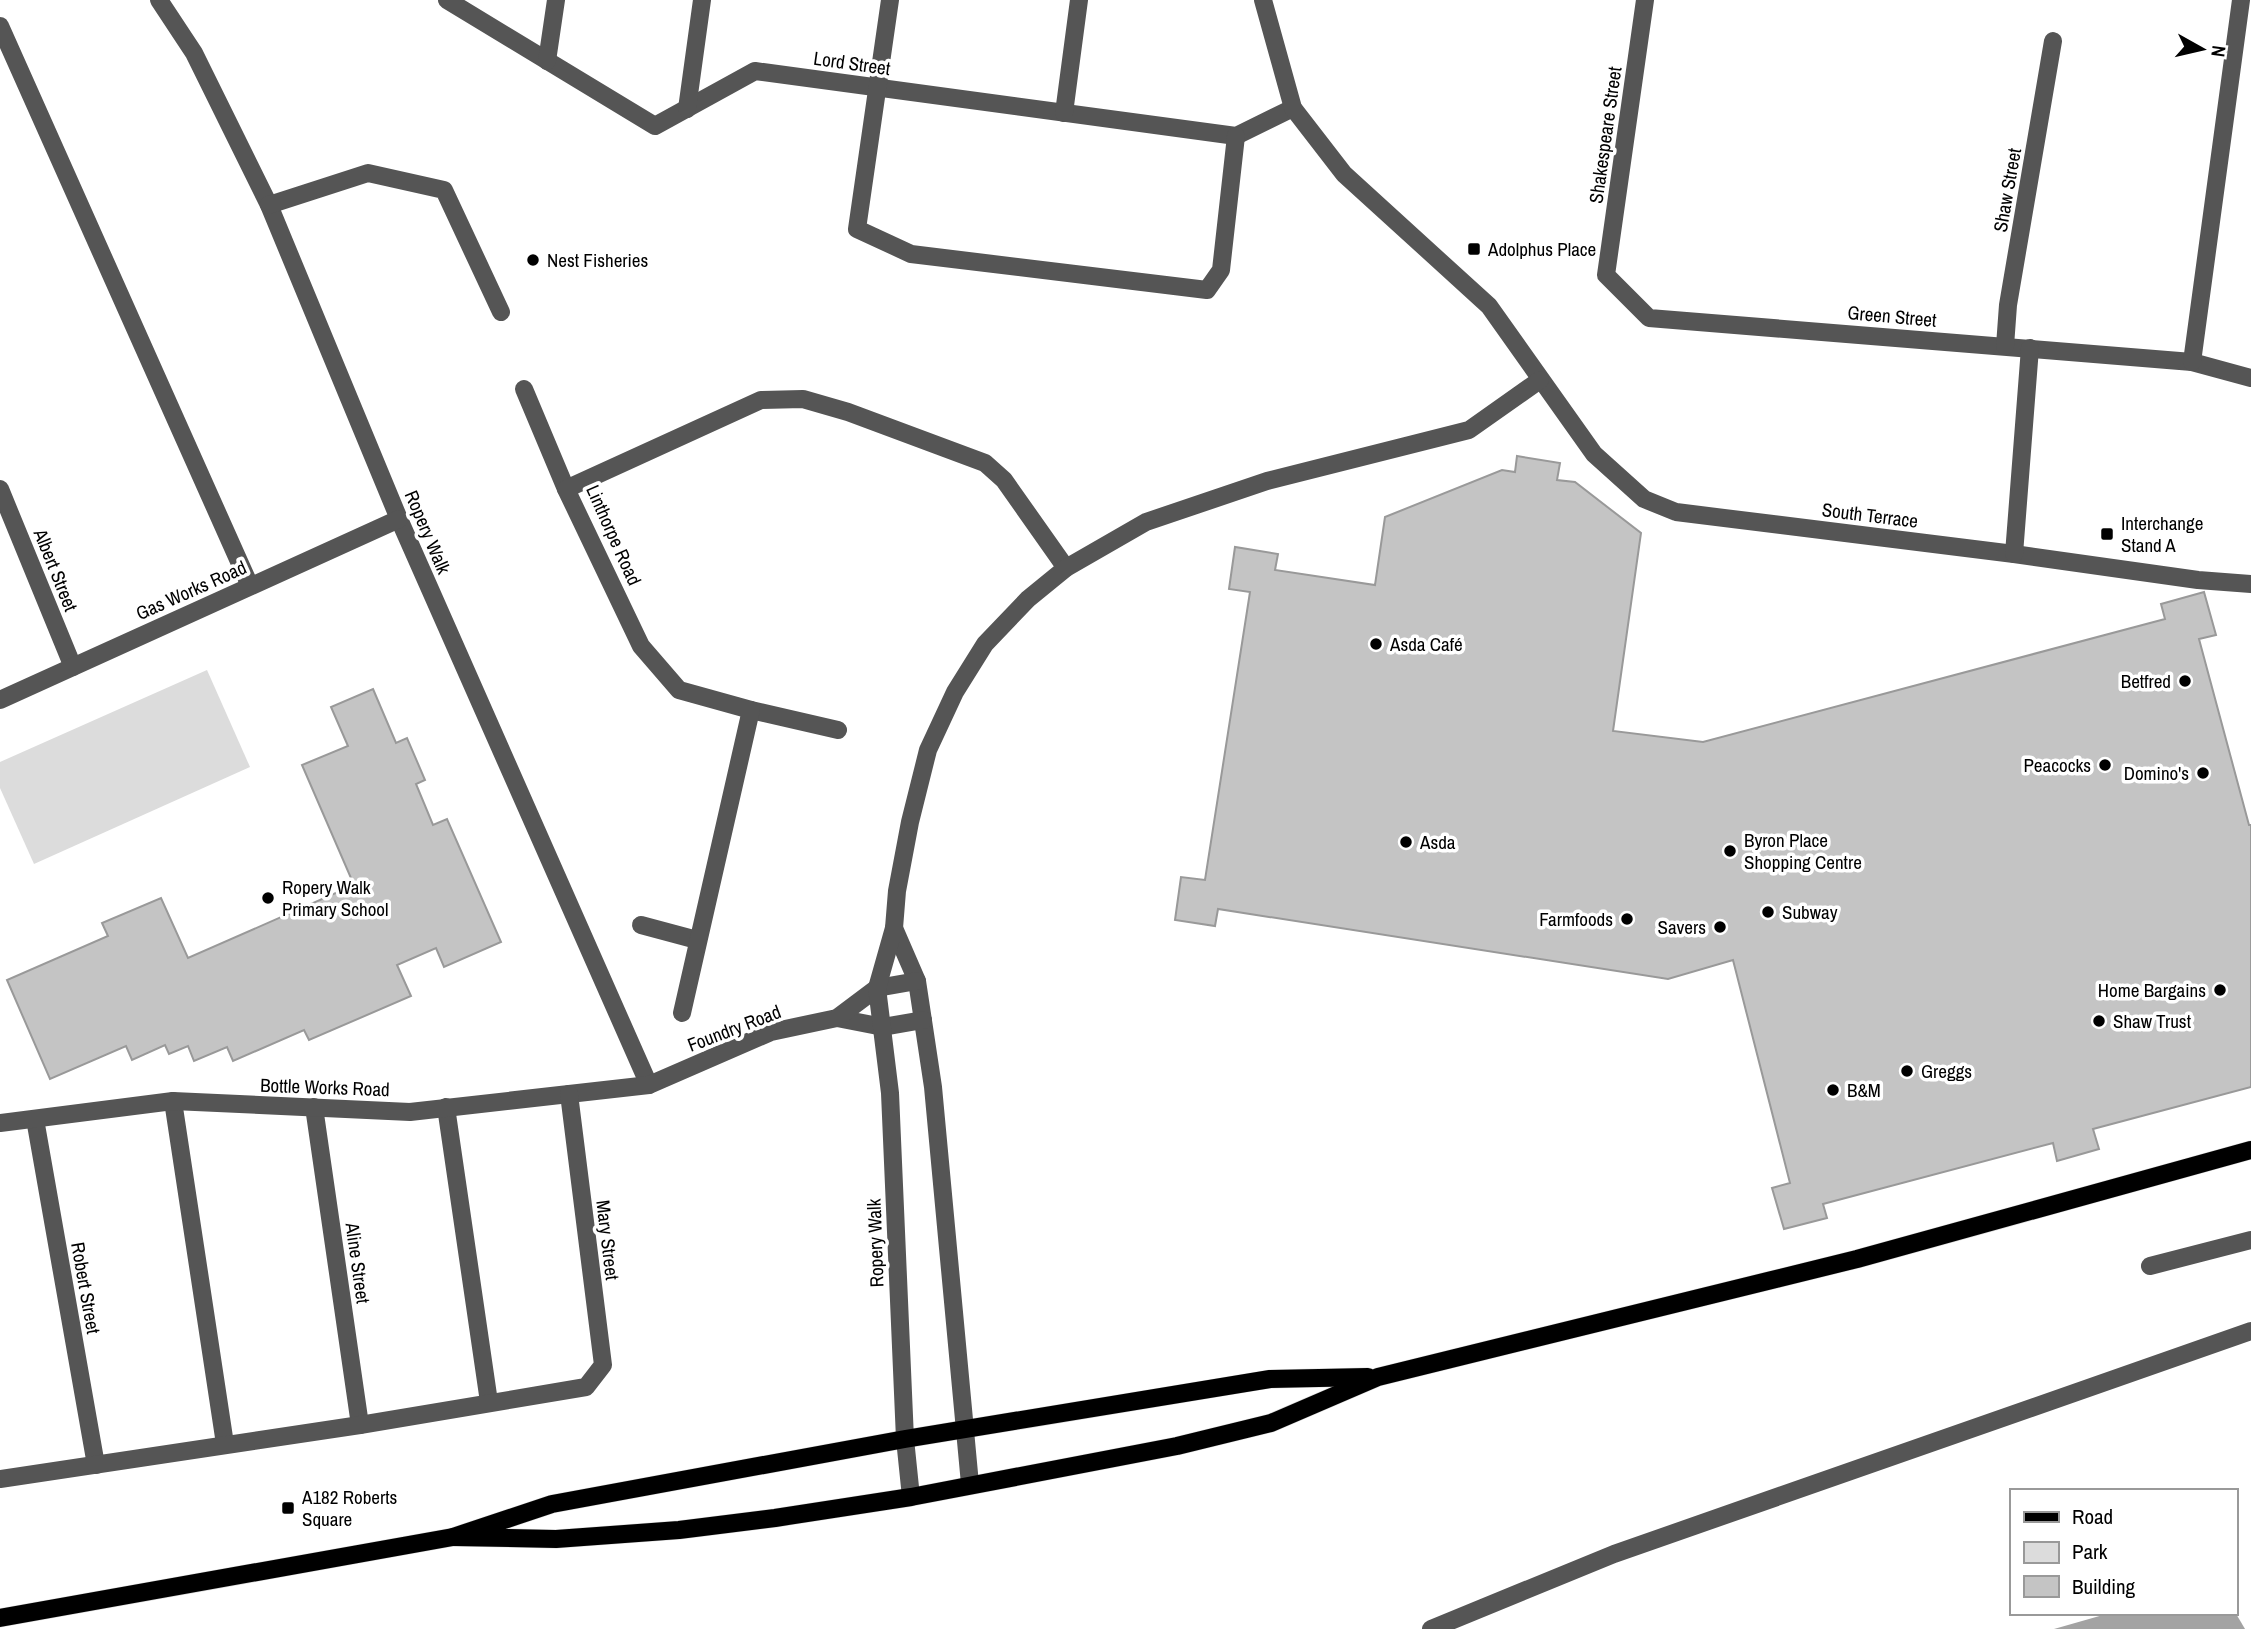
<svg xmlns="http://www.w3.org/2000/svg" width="2251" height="1629" viewBox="0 0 2251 1629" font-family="'Archivo Narrow',sans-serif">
<rect width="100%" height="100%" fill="#fff"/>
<path fill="#dcdcdc" d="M207 670 250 767 34 864 0 788V762Z"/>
<path fill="#a3a3a3" d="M2235 1612 2245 1629H2054L2110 1613Z"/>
<g fill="#c4c4c4" stroke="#999" stroke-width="2">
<path d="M1517 456 1560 463 1557 480 1575 482 1641 533 1613 731 1703 742 2165 619 2161 604 2204 592 2216 635 2199 639 2249 825H2251V1087L2093 1129 2099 1149 2057 1161 2053 1143 1823 1204 1827 1218 1784 1229 1772 1188 1790 1183 1733 960 1668 979 1218 909 1215 926 1175 920 1181 877 1205 880 1250 592 1229 589 1235 547 1278 554 1275 570 1375 585 1385 517 1502 470 1515 472Z"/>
<path d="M373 689 396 743 407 738 425 780 416 784 433 825 447 819 501 942 444 967 436 948 397 965 411 996 309 1040 304 1030 233 1061 227 1047 194 1061 188 1046 169 1054 165 1045 132 1060 126 1046 50 1079 7 980 108 936 102 923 161 898 188 958 354 885 302 765 348 746 331 707Z"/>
</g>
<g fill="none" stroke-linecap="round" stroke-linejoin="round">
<defs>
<g id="major">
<path d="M453 1537 556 1539 679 1530 775 1518 911 1497 1177 1446 1271 1423 1378 1377 1857 1259 2251 1150"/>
<path d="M0 1618 453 1537 552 1504 905 1439 1270 1379 1368 1377"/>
</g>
</defs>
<use href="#major" stroke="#dbdbdb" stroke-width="19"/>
<g stroke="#555" stroke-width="18">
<path d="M159 0 194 53 269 205 399 519 649 1085"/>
<path d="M447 0 655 126 755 71 1236 136 1293 108"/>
<path d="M890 0 857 229 911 254 1207 290 1221 270 1236 136"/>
<path d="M1263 0 1293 108 1344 174 1489 306 1594 454 1644 499 1676 512 2014 554 2198 580 2251 584"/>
<path d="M1645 0 1606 275 1649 318 2192 362 2251 378"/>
<path d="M0 26 250 586"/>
<path d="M547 61 556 0"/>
<path d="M687 109 702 0"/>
<path d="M1064 113 1079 0"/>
<path d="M269 205 368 173 444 190 501 312"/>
<path d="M2005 346 2008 305 2053 41"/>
<path d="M2192 362 2241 0"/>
<path d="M524 389 566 489"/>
<path d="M0 489 73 667"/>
<path d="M2014 554 2030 348"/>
<path d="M0 700 399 519"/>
<path d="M751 710 838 730"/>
<path d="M641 925 697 940"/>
<path d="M894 928 917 981 933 1087 970 1484"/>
<path d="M682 1013 751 710 679 690 641 646 566 489 761 400 803 399 848 412 985 463 1004 480 1066 568"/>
<path d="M837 1018 883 1027 923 1020"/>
<path d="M173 1101 225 1444"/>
<path d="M314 1107 360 1425"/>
<path d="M446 1107 489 1402"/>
<path d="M35 1119 96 1465"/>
<path d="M0 1123 173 1101 410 1112 649 1085 771 1032 837 1018 877 988 917 981"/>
<path d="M2150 1266 2251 1240"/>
<path d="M0 1479 360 1425 586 1387 603 1365 569 1094"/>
<path d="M911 1497 905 1439 890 1093 877 988 894 928 897 891 910 822 928 750 955 692 985 644 1028 599 1066 568 1146 522 1267 481 1469 430 1540 380"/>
<path d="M1431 1629 1614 1554 2251 1331"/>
</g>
<use href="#major" stroke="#000" stroke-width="18"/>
</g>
<g fill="#000" stroke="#fff" stroke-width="2.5">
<rect x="1467" y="242" width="14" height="14" rx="3.5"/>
<circle cx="533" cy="260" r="7"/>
<rect x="2100" y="527" width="14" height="14" rx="3.5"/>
<circle cx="1376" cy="644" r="7"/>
<circle cx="2185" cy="681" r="7"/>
<circle cx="2105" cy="765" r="7"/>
<circle cx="2203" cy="773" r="7"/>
<circle cx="1406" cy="842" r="7"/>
<circle cx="1730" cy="851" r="7"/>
<circle cx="268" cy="898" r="7"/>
<circle cx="1768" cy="912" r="7"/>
<circle cx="1627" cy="919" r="7"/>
<circle cx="1720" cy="927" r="7"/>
<circle cx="2220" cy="990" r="7"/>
<circle cx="2099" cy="1021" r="7"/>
<circle cx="1907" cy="1071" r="7"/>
<circle cx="1833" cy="1090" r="7"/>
<rect x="281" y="1501" width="14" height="14" rx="3.5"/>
</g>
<g text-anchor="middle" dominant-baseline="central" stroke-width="7" stroke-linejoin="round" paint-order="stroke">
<g font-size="19" fill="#000" stroke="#fff">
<text transform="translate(852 63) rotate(8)">Lord Street</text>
<text transform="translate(1605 135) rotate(-82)">Shakespeare Street</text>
<text transform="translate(2007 190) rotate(-80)">Shaw Street</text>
<text transform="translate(1892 316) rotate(5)">Green Street</text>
<text transform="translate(1870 515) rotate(7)">South Terrace</text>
<text transform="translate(428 532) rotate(67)">Ropery Walk</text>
<text transform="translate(614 535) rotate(66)">Linthorpe Road</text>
<text transform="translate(56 570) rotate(68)">Albert Street</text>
<text transform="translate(191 590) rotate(-24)">Gas Works Road</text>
<text transform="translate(734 1028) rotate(-21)">Foundry Road</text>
<text transform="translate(325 1087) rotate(2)">Bottle Works Road</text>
<text transform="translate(608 1240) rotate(83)">Mary Street</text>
<text transform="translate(875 1243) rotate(-92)">Ropery Walk</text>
<text transform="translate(358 1263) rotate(82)">Aline Street</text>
<text transform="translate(86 1288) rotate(80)">Robert Street</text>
</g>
<g font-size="19" fill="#000" stroke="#fff" text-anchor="start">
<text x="1488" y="249">Adolphus Place</text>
<text x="547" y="260">Nest Fisheries</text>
<text x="2121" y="523">Interchange<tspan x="2121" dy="22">Stand A</tspan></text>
<text x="1390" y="644">Asda Café</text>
<text x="2171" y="681" text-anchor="end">Betfred</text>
<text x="2091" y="765" text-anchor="end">Peacocks</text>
<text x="2189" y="773" text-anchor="end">Domino's</text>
<text x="1744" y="840">Byron Place<tspan x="1744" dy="22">Shopping Centre</tspan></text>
<text x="1420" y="842">Asda</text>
<text x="282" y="887">Ropery Walk<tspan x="282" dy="22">Primary School</tspan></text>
<text x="1782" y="912">Subway</text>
<text x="1613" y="919" text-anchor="end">Farmfoods</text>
<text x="1706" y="927" text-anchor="end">Savers</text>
<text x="2206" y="990" text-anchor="end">Home Bargains</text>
<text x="2113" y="1021">Shaw Trust</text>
<text x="1921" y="1071">Greggs</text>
<text x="1847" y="1090">B&amp;M</text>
<text x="302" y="1497">A182 Roberts<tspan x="302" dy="22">Square</tspan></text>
</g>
</g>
<rect x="2010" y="1489" width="228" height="126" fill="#ffffff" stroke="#999999" stroke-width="2"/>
<rect x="2024" y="1512" width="35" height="10" fill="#000000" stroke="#999999" stroke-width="2"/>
<text x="2072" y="1524" font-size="21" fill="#000000">Road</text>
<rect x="2024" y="1542" width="35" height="21" fill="#dcdcdc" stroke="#999999" stroke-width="2"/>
<text x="2072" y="1559" font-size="21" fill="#000000">Park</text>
<rect x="2024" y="1576" width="35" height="21" fill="#c4c4c4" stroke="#999999" stroke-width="2"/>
<text x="2072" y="1594" font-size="21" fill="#000000">Building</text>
<g transform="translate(2202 49) rotate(98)" stroke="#ffffff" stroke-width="5" paint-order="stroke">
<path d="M0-5L12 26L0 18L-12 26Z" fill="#000000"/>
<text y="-10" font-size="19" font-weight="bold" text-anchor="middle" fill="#000000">N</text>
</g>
</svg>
